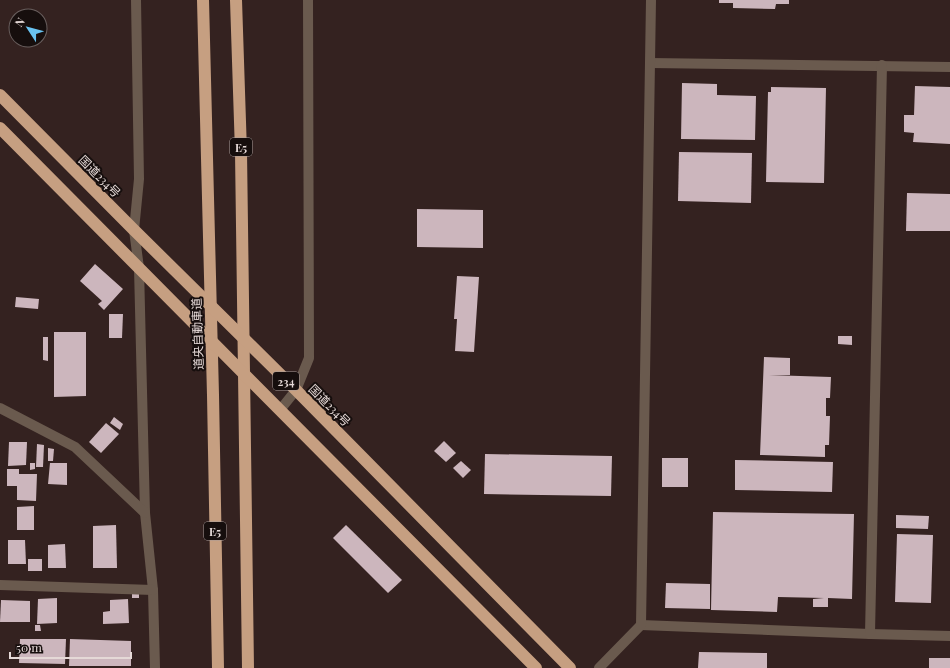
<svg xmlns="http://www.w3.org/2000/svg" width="950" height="668" viewBox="0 0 950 668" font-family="'Playfair Display','Noto Sans JP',serif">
<rect width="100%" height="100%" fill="#342220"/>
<g fill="#ccb6bd">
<path d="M719 0H789V4H776L775 9 733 8V3H719Z"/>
<path d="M682 83 717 84V95L756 96 755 140 681 139Z"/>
<path d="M915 86 950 87V144L913 142 914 133 904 132V115H914Z"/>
<path d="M771 87 826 88 824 183 766 182 768 92H771Z"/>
<path d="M679 152 752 153 751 203 678 201Z"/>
<path d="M907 193 950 194V231H906Z"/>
<path d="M417 209 483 210V248L417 247Z"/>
<path d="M95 264 123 289 104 310 98 304 102 301 80 281Z"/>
<path d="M457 276 479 277 474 352 455 351 457 319H454Z"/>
<path d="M16 297 39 299 38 309 15 307Z"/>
<path d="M109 314H123L122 338H109Z"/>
<path d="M54 332H86V396L54 397Z"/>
<path d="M838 336H852V345L838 344Z"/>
<path d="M43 337H48V361L43 360Z"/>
<path d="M764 357 790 358V375H769L831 377 830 398H826V416H830L829 445H825V457L760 455Z"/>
<path d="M114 417 123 424 120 430 110 423Z"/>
<path d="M106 423 119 434 101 453 89 442Z"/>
<path d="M444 441 456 453 446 462 434 451Z"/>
<path d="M9 442H27L26 465 8 466Z"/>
<path d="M37 444 44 445 43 467H36Z"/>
<path d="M48 448 54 449 53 461H48Z"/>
<path d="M485 454 612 456 611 496 484 494Z"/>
<rect x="662" y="458" width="26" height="29"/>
<path d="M735 460 833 462 832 492 735 490Z"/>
<path d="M461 461 471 470 463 478 453 468Z"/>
<path d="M30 463H35V469L30 470Z"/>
<path d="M50 463H67V485L48 484Z"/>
<path d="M7 469H19V474H37L36 501 17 500V486H7Z"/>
<path d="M34 506V530H17V507Z"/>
<path d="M713 512 854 514 852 599 828 598V607H813V599L824 598 778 597 777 612 711 610Z"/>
<path d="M896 515 929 516 928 529 896 528Z"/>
<path d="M116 525 117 568H93V526Z"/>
<path d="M346 525 402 580 388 593 333 538Z"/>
<path d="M897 534 933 535 931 603 895 602Z"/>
<path d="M8 540H25L26 564H8Z"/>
<path d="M65 544 66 568H48V545Z"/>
<rect x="28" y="559" width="14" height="12"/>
<path d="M666 583 710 584V609L665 608Z"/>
<rect x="132" y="593" width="7" height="5"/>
<path d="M57 598V623L37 624 38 599Z"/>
<path d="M128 599 129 623 103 624V612L110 611V600Z"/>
<path d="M1 600 30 601V622H0Z"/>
<path d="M35 625H40L41 631H35Z"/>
<path d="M20 639H66L65 664 19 663Z"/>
<path d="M70 639 131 641V666H69Z"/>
<path d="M699 652 767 653V668H698Z"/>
<rect x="929" y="658" width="21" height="10"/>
</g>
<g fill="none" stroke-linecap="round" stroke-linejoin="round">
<g stroke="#6a5a4e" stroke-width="10">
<path d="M136 0 139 179 134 230 139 268 145 513 153 590 155 668"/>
<path d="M650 63 950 67"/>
<path d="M0 408 75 447 145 513"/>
<path d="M280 410 296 390 309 358 308 0"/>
<path d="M0 585 153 590"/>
<path d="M641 625 870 634 950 636"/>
<path d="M870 634 882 65"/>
<path d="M599 668 641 625 651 0"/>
</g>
<g stroke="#c69f81" stroke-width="12">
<path d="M203 0 213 395 218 668"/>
<path d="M236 0 241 152 248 668"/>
<path d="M0 95 134 230 296 390 570 668"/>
<path d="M0 128 536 668"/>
</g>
</g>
<g text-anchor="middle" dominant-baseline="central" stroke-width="4" stroke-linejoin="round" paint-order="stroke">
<g fill="#160e0d" stroke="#a79c9a" stroke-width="1">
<rect x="230" y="138" width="22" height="18" rx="3"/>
<rect x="273" y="372" width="26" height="18" rx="3"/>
<rect x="204" y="522" width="22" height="18" rx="3"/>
</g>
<g font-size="11" font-weight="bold" fill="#e5d9d7">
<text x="241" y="147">E5</text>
<text x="286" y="381">234</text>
<text x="215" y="531">E5</text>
</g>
<g font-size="12" fill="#e5d9d7" stroke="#160e0d">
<text transform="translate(100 176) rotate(45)">国道234号</text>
<text transform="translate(197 334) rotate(-92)">道央自動車道</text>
<text transform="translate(330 405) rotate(45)">国道234号</text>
</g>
</g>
<g transform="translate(28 28) rotate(306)"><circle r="19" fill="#160e0d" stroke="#695f5e"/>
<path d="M0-3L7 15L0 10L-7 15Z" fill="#69c3f1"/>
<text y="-6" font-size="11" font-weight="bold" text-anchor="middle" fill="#e5d9d7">N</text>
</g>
<path d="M10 652v6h121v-6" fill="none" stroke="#e5d9d7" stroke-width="2"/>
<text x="16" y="652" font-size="12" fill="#e5d9d7" stroke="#160e0d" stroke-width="3" paint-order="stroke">50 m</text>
</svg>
